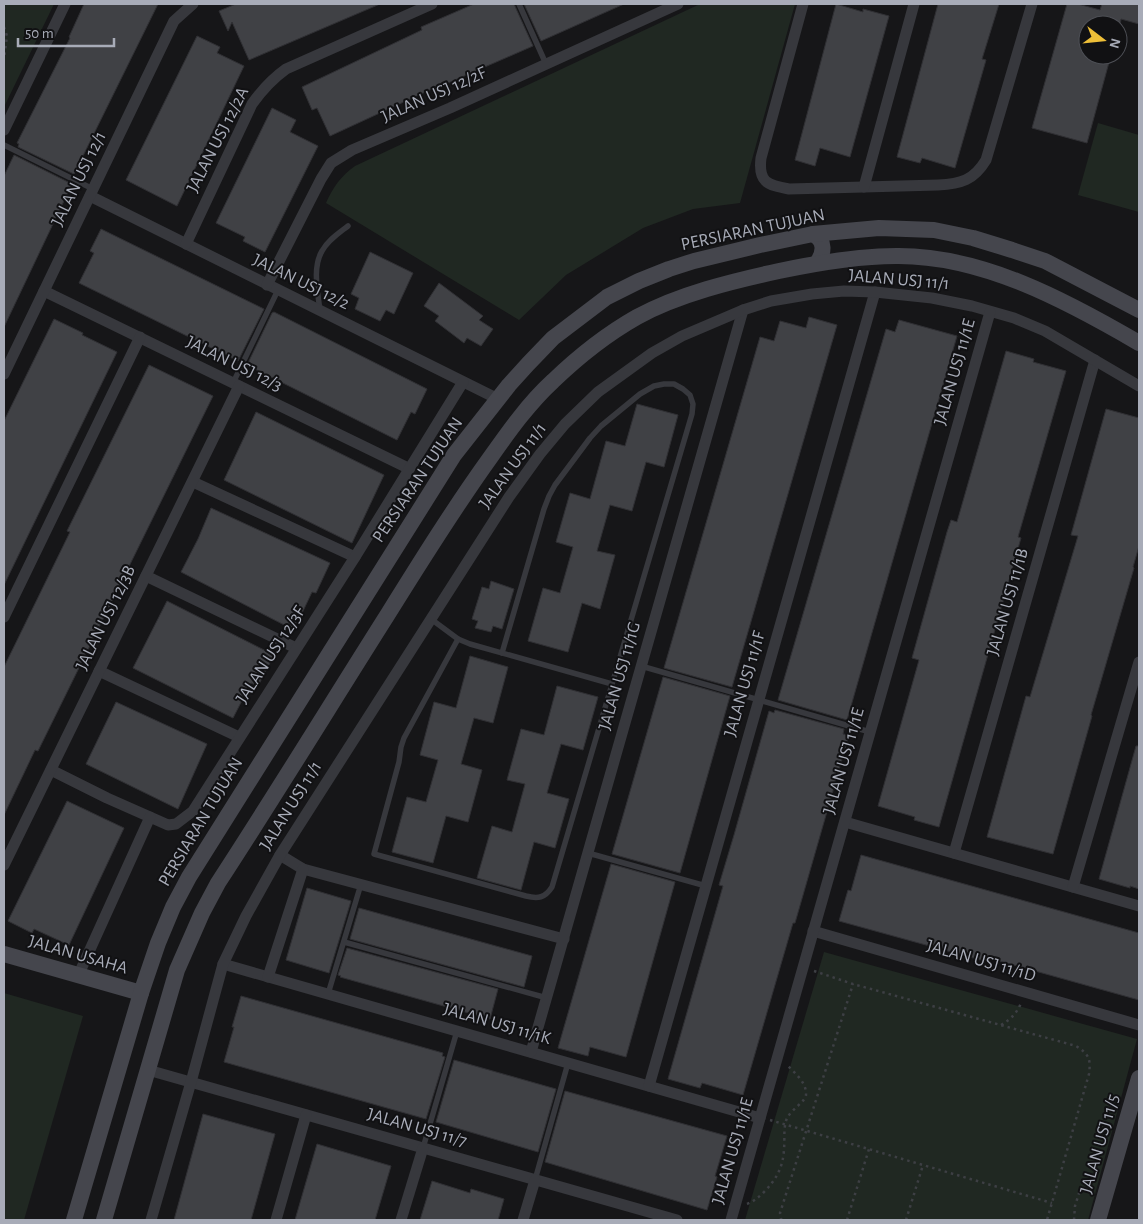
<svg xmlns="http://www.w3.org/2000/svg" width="1143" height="1224" viewBox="0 0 1143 1224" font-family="'Alegreya Sans',sans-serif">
<rect width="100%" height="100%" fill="#161618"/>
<g fill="#202822">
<path d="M4 4H54L4 107Z"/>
<path d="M700 4H795L740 203 693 209 643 228 566 275 519 320 326 203C333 187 341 176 355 166Z"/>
<path d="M1098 123 1139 135V212L1078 195Z"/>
<path d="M824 952 1137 1039 1088 1220H745Z"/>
<path d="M4 993 83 1016 24 1220H4Z"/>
</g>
<g fill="#404145" stroke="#303034">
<path d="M84 4H158L74 174 18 147 19 144 17 143 70 38 69 37Z"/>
<path d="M236 4H380L249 60 232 22 228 31 219 11Z"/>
<path d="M474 4H514L533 46 448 83 447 82 330 136 317 108 312 110 302 87 422 30 421 27Z"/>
<path d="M524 4H624L541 41Z"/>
<path d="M836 4 863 12V9L889 16 850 157 820 148 815 166 795 160Z"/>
<path d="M938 4H999L982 59 986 60 955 168 922 158 920 163 897 157Z"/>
<path d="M1067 4H1078L1100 10 1102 4H1139V24L1121 19 1120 25H1088V55H1111L1087 143 1032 128Z"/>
<path d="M197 36 220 47 217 53 244 66 177 206 126 180Z"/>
<path d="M272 108 296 120 290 132 318 146 265 252 243 241 245 237 216 223Z"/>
<path d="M14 155 72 184 4 327V176Z"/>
<path d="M101 229 264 309 238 361 79 283 94 253 90 251Z"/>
<path d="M370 252 413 273 394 314 386 310 380 321 355 309 359 298 351 294Z"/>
<path d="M439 283 483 316 479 320 493 329 481 346 467 338 464 343 435 321 439 316 424 306Z"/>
<path d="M274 312 427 389 415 414 411 412 397 440 247 365 272 313Z"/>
<path d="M809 317 837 325 732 687 664 668 760 337 774 341 780 321 806 328Z"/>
<path d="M54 319 83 333 82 335 117 352 4 585V421Z"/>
<path d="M899 320 957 336 847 720 778 700 886 329 895 332Z"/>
<path d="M1006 351 1034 359 1033 362 1066 371 1018 537 1021 538 939 827 914 820 915 817 878 806 919 660 912 658 947 532 951 520 957 522Z"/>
<path d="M149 365 213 396 38 751 35 750 4 815V667L70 532 67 531Z"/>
<path d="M637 404 678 415 664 467 646 462 632 511 610 505 597 551 615 555 600 609 582 603 568 652 528 641 543 588 560 593 573 547 556 542 570 493 590 499 606 441 625 446Z"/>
<path d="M1106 409 1139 418V546L1133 567 1134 568 1091 715 1092 716 1053 854 987 837 1026 696 1030 697 1078 536 1071 535Z"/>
<path d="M256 412 384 475 352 543 224 480Z"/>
<path d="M211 508 330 563 316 593 312 592 294 630 181 572 198 539Z"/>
<path d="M491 581 514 589 502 629 493 626 491 632 475 628 478 621 472 619 482 587 489 589Z"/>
<path d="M167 601 274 655 258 686 251 683 233 718 133 668Z"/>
<path d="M470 656 508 667 493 723 474 718 461 764 482 770 468 822 446 816 433 863 392 852 407 797 426 802 438 760 420 755 434 702 456 708Z"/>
<path d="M663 677 730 696 680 873 612 854Z"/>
<path d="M557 686 598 697 583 750 561 744 547 793 569 799 555 848 534 842 521 890 477 878 492 826 512 832 525 784 507 780 521 729 544 735Z"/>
<path d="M116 702 207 744 178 809 86 764Z"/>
<path d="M775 710 844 729 843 734 849 735 795 923H793L743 1095 702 1083 700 1088 668 1079 723 886 719 885 734 835 769 711 774 713Z"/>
<path d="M1136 746H1139V889L1130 886V888L1099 879Z"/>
<path d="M67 801 124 828 69 945 34 929 32 933 8 921Z"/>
<path d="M861 855 1139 933V1000L985 957 984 961 839 921 848 890 851 891Z"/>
<path d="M611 864 675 882 626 1057 590 1047 588 1056 558 1048Z"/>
<path d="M307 888 351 901 329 973 286 960Z"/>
<path d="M359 908 532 956 524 987 350 939Z"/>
<path d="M347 948 498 989 490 1019 340 977 341 976 338 975Z"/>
<path d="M241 996 443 1053 442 1056 445 1057 426 1119 224 1062 234 1027H232Z"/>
<path d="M454 1060 556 1089 538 1152 436 1122Z"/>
<path d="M565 1091 727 1136 715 1176 717 1177 707 1210 545 1162Z"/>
<path d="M203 1114 275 1134 251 1220H174Z"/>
<path d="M317 1144 391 1166 375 1220H295Z"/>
<path d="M432 1181 470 1193 471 1189 504 1199 498 1220H420Z"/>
</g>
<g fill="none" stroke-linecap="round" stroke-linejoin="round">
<g stroke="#3d3f44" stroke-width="2.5" stroke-dasharray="2.5 4" stroke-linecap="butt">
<path d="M4 27 7 36 4 59"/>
<path d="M814 971 853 984 1076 1046C1089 1054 1091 1059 1089 1074L1047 1220"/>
<path d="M1001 1025C1011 1019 1017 1013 1021 1003"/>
<path d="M770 1120 1052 1203"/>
<path d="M747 1204C754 1201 758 1198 763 1193 776 1180 783 1168 784 1149 785 1139 783 1128 787 1118 792 1109 805 1102 806 1095 807 1083 795 1073 788 1066"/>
<path d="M782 1220 781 1219 780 1213 853 984"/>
<path d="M847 1220 869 1149"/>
<path d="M906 1220 923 1165"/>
<path d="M1074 1220 1075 1206 1080 1190 1092 1180H1094"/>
</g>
<g stroke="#37383d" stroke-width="5.5">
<path d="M519 4 546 64"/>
<path d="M4 145 93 189"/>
<path d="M320 311C318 292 312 268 322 251 328 240 339 233 348 226"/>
<path d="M233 383 278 290"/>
<path d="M431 619 458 639 470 644 612 684"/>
<path d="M458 639 404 738 401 747 399 762 374 854 526 896C538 899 545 898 552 887L692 414 693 404 690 395 683 389 674 384H664L654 386 640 394 601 426 590 438 555 485 549 496 544 509 502 653"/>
<path d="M641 666 870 732"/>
<path d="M588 853 706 886"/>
<path d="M344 942 547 998"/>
<path d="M328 994 361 884"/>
<path d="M423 1148 457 1031"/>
<path d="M535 1180 568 1063"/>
</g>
<g stroke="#37383d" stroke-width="11">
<path d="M803 4 761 158C758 182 767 185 789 189L938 185C961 184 974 180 986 160L1032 4"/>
<path d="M4 130 65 4"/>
<path d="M864 187 914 4"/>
<path d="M90 196 498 399"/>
<path d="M186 244 252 104C262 90 272 79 286 69L432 4"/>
<path d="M267 285 321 179 331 163 352 150 450 108 678 4"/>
<path d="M44 291 408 468"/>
<path d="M4 374 174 21 193 4"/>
<path d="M193 482 355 557"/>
<path d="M146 576 296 648"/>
<path d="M4 617 140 337"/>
<path d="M99 671 239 737"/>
<path d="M51 770 107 798 168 825 176 824 193 811 355 557 463 382"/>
<path d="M845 822 1139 906"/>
<path d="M954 853 1095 360"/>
<path d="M280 855 303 869 564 939"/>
<path d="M4 865 239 386"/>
<path d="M1073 887 1139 662"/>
<path d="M813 931 1139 1025"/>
<path d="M223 964 760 1118"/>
<path d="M78 976 150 817"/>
<path d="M268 977 303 869"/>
<path d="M531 1052 743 310"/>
<path d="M148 1070 677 1220"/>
<path d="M649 1086 875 292"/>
<path d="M151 1220 191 1082 223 964 246 916 280 855 509 497 540 454 565 424 598 392 652 353 682 336 743 310 771 301 812 294 844 291 875 292 932 298 972 306 1014 318 1045 331 1139 386"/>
<path d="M276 1220 306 1115"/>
<path d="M401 1220 423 1148"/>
<path d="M523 1220 535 1180"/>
<path d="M731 1220 990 312"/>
</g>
<g stroke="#45464d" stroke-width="16">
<path d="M813 234C826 241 824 253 817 263"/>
<path d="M4 954 141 993"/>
<path d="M74 1220 141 993 158 943 173 907 189 877 454 455 509 385 528 364 553 338 607 297 639 281 669 269 694 261 760 245 813 234 879 228 934 230 973 238 1012 250 1045 261 1139 310"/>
<path d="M104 1220 177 970 202 913 218 883C276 794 331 704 388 614 421 561 454 508 490 458 509 431 529 403 553 381 578 357 607 334 637 317 679 294 733 281 779 271 817 263 857 256 896 256 982 255 1067 301 1139 343"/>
<path d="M1098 1220 1139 1078"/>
</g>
</g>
<g text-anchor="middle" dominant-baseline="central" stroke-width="4" stroke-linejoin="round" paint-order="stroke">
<g font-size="18" fill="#a8acb8" stroke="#111113">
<text transform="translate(434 95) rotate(-24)">JALAN USJ 12/2F</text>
<text transform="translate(218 140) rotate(-63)">JALAN USJ 12/2A</text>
<text transform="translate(79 179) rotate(-64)">JALAN USJ 12/1</text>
<text transform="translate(753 230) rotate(-12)">PERSIARAN TUJUAN</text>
<text transform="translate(899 280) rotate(5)">JALAN USJ 11/1</text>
<text transform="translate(301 282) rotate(26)">JALAN USJ 12/2</text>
<text transform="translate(234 364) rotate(26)">JALAN USJ 12/3</text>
<text transform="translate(955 372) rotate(-74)">JALAN USJ 11/1E</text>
<text transform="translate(513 466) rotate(-54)">JALAN USJ 11/1</text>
<text transform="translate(418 480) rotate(-56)">PERSIARAN TUJUAN</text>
<text transform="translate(1008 602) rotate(-74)">JALAN USJ 11/1B</text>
<text transform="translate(106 618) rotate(-64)">JALAN USJ 12/3B</text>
<text transform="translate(271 655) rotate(-57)">JALAN USJ 12/3F</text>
<text transform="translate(620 676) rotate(-74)">JALAN USJ 11/1G</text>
<text transform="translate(745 684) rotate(-74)">JALAN USJ 11/1F</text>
<text transform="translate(844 761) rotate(-74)">JALAN USJ 11/1E</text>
<text transform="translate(291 806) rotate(-58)">JALAN USJ 11/1</text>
<text transform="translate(201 822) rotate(-59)">PERSIARAN TUJUAN</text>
<text transform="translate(78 955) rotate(16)">JALAN USAHA</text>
<text transform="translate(981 961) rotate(16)">JALAN USJ 11/1D</text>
<text transform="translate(497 1024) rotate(16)">JALAN USJ 11/1K</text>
<text transform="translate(417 1128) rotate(16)">JALAN USJ 11/7</text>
<text transform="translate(1100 1144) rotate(-74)">JALAN USJ 11/5</text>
<text transform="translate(733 1151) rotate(-74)">JALAN USJ 11/1E</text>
</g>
</g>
<rect width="1143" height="1224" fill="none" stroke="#a8acb8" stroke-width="10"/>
<g transform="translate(1103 40) rotate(106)"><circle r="24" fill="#111113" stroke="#4d4f55"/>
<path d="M0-4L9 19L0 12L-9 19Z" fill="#eebf38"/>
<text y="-8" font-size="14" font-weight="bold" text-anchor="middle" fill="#a8acb8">N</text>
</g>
<path d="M18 38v8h96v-8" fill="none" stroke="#a8acb8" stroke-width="2.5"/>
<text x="25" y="38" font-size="15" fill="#a8acb8" stroke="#111113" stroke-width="4" paint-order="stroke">50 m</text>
</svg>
